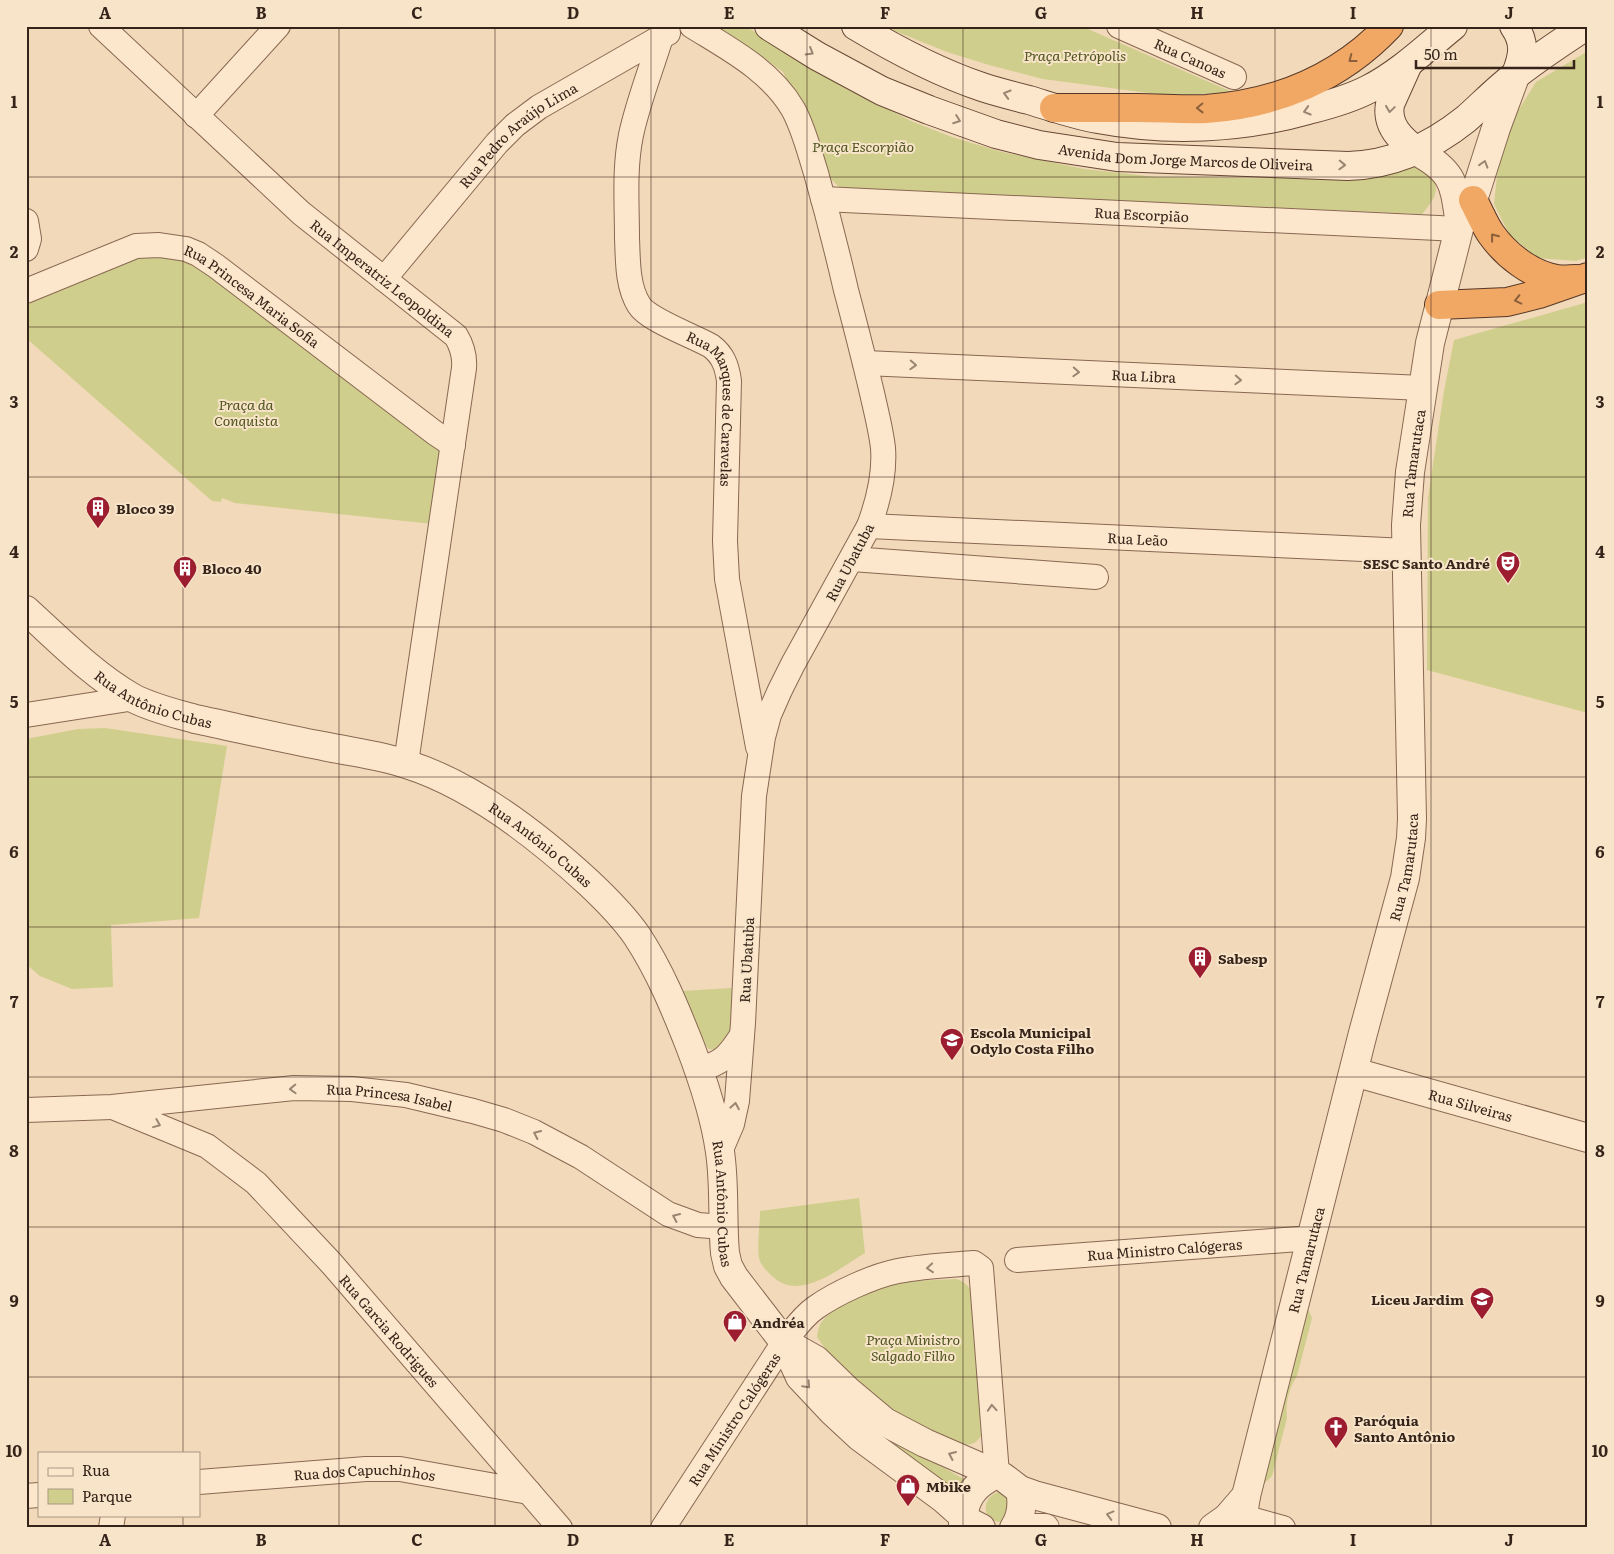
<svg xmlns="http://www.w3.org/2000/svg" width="1614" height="1554" viewBox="0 0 1614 1554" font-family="Literata,serif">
<rect width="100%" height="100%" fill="#f1d9b9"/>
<g fill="#d0ce8d">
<path d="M713 26H745L861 95 911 121 952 137 1002 152 1084 169 1156 177 1360 179 1416 167C1442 182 1441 192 1422 214L844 189 838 186 828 176 783 72 747 46Z"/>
<path d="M887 26H1081L1232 92 1171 96 1043 79 989 65 947 52 895 31Z"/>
<path d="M1588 51V257L1576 261 1537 258 1509 234 1494 204 1499 157 1518 111 1536 82Z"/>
<path d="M138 253 161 254 194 263 439 445 442 456 433 524 235 503 222 498 221 502 212 501 26 338V309L32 301Z"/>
<path d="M1588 302V713L1427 670 1428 498 1444 391 1454 340Z"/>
<path d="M105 728 227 746 199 918 111 925 113 987 72 989 40 976 26 964V739L78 729Z"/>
<path d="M732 988 730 1036 719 1050 709 1049 706 1046 682 991Z"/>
<path d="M859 1198 865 1253C839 1268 800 1303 772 1276 767 1271 761 1266 759 1258 757 1245 760 1225 760 1211Z"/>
<path d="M956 1279C967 1282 971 1289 975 1299L982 1434C978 1442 973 1445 963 1445L913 1424 875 1400 829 1354 817 1337C818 1330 819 1324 824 1319 841 1300 889 1284 913 1281 927 1280 942 1280 956 1279Z"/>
<path d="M1308 1309 1312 1318 1297 1376C1289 1387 1285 1405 1287 1418L1272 1476 1266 1482H1263Z"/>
<path d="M810 1367 898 1441 967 1481 956 1492 880 1439Z"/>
<path d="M998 1492H1002L1012 1497 1003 1522C983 1524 979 1499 998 1492Z"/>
</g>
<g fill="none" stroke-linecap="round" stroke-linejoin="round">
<defs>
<g id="minor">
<path id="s1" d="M101 26 301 213 456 336C462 346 465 356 464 368L406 763"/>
<path d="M692 26C729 49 770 70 793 109 804 129 809 151 816 173 827 212 837 251 846 290 855 324 864 359 872 393 876 411 881 430 883 448 885 474 878 502 869 526L793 664 780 690 769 715 763 737 754 796 743 1023 737 1101 732 1124 720 1152"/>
<path id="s2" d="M1119 26 1234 77"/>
<path id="s3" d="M661 37C651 70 638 102 631 135 624 169 627 204 627 238 628 260 627 286 639 305 648 320 694 336 711 346 723 355 727 366 729 381L725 541 727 579 758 747"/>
<path d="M196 116 278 26"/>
<path id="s4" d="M823 199 1459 229"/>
<path d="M26 221 29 239 26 249"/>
<path id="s5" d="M384 279 497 143 515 125 539 107 668 33"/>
<path id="s6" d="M26 291 136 246 159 245 186 249 198 254 216 266 435 433 453 445"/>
<path id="s7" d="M865 363 1423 388"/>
<path id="s8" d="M869 526 1407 551"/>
<path d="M852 559 1096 577"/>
<path d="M26 715 135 698"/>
<path d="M699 1070C723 1062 728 1057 742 1035"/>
<path id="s9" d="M115 1108 207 1146 256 1183 332 1264 560 1528"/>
<path id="s10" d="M26 1110 112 1107 294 1088 352 1089 406 1095 473 1111 504 1120 534 1132 581 1157 668 1214 698 1225 723 1227"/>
<path id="s11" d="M1017 1260 1312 1238"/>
<path id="s12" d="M199 1482 366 1469H400L529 1492"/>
<path d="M26 1496 39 1495"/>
<path d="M1243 1517 1283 1528"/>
<path d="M111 1528 113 1515"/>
<path id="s13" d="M663 1528 784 1342C793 1331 802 1317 815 1308 836 1293 873 1276 898 1271 923 1266 949 1265 974 1263L981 1268 997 1474"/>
</g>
<g id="tertiary">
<path d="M1416 151C1455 172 1454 184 1460 225"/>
<path id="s14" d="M26 610C60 641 93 675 133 698 152 708 174 713 195 719 238 728 280 738 323 746 351 752 380 755 406 764 473 785 538 836 589 883 606 899 624 917 637 936 660 971 675 1008 690 1046 703 1080 715 1116 720 1152 725 1185 722 1220 725 1253L728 1266 734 1277 784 1342 800 1377 832 1411 860 1437 944 1499 971 1523 981 1528"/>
<path id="s15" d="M1354 1072 1588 1138"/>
<path d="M784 1342 816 1360 848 1391 885 1422 925 1443 1003 1477 1020 1490 1034 1495 1157 1528"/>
<path d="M963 1528C962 1501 972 1485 997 1474"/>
<path d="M1014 1528C1022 1516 1023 1504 1020 1490"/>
<path d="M1020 1528H1045"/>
<path d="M1213 1528 1227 1518 1246 1496"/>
<path id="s16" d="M1241 1528 1246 1496 1363 1033 1405 878 1411 838 1412 819 1406 525 1410 472 1430 343 1460 225 1473 200 1496 128 1516 74"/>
</g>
<g id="secondary">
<path id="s17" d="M769 26 817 56 882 91 929 110 996 134 1039 145 1117 157 1348 166C1393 165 1431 147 1466 119 1483 104 1499 87 1517 74 1539 57 1563 41 1586 26"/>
<path d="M856 26C896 50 937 72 982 87 997 92 1013 96 1029 100 1052 107 1075 115 1098 119 1167 132 1241 129 1308 110 1328 105 1350 99 1369 89 1400 73 1426 48 1453 26"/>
<path d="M1514 26C1526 43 1523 56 1516 74"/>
<path d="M1408 64 1390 104C1386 126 1401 139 1416 151"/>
</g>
<g id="trunk">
<path d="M1054 108C1082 108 1110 108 1138 108 1160 108 1184 110 1206 109 1276 104 1340 78 1389 26"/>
<path d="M1473 200C1479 211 1484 224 1491 234 1506 255 1531 275 1557 279 1563 280 1570 279 1576 279"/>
<path d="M1439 305 1507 302 1539 294 1588 277"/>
</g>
</defs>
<use href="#minor" stroke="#896852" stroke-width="26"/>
<use href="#tertiary" stroke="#896852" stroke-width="30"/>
<use href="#secondary" stroke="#6a4936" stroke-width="30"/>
<use href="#trunk" stroke="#553728" stroke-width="30"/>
<use href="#minor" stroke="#fce7cc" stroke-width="24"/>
<use href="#tertiary" stroke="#fce7cc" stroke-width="28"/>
<use href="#secondary" stroke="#fce7cc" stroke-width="28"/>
<use href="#trunk" stroke="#f2a865" stroke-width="28"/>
</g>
<defs><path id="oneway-chevron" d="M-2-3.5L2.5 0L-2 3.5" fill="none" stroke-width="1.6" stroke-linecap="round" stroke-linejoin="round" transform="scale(1.25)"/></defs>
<g stroke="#998572">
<use href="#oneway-chevron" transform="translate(810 52) rotate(31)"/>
<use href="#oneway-chevron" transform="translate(1007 94) rotate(-164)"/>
<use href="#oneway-chevron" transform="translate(1390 109) rotate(98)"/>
<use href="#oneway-chevron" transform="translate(1307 111) rotate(164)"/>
<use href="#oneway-chevron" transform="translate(957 120) rotate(20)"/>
<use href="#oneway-chevron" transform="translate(1484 164) rotate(-73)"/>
<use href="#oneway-chevron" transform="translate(1342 165) rotate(2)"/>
<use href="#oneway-chevron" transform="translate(913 365) rotate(3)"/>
<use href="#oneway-chevron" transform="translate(1076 372) rotate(3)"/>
<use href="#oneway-chevron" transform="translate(1238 380) rotate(3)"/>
<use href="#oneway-chevron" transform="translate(293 1089) rotate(178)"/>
<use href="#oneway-chevron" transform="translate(735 1106) rotate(-80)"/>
<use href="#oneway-chevron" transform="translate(157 1124) rotate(22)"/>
<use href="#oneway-chevron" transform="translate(537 1134) rotate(-155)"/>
<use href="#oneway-chevron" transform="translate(676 1217) rotate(-156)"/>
<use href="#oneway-chevron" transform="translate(930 1268) rotate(175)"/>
<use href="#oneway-chevron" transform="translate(807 1385) rotate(47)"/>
<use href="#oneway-chevron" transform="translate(992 1408) rotate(-94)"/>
<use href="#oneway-chevron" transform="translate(952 1455) rotate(-156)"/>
<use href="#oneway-chevron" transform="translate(1110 1515) rotate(-165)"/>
</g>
<g stroke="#8b5f3b">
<use href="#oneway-chevron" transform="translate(1352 59) rotate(143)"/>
<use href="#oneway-chevron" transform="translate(1200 108) rotate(179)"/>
<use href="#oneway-chevron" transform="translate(1494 237) rotate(-128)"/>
<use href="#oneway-chevron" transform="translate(1518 300) rotate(167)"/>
</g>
<path fill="none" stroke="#362319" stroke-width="1" stroke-opacity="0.55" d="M183 26V1453M339 26V1528M495 26V1528M651 26V1528M807 26V1528M963 26V1528M1119 26V1528M1275 26V1528M1431 26V1528M26 177H1588M26 327H1588M26 477H1588M26 627H1588M26 777H1588M26 927H1588M26 1077H1588M26 1227H1588M26 1377H1588M183 1515V1528"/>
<defs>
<symbol id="building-pin" viewBox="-11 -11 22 30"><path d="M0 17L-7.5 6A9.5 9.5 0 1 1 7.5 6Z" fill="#9d1d30" stroke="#f8e4c9"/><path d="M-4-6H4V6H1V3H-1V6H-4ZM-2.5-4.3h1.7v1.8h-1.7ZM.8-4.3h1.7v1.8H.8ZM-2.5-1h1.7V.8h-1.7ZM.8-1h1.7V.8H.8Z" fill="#fff"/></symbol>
<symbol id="theatre-pin" viewBox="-11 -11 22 30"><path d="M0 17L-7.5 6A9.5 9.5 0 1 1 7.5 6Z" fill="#9d1d30" stroke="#f8e4c9"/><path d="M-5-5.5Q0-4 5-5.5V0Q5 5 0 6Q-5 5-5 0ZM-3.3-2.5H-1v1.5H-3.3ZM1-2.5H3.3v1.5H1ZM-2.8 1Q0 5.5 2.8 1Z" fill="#fff"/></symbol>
<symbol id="school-pin" viewBox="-11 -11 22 30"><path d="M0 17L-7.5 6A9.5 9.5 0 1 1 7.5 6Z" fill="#9d1d30" stroke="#f8e4c9"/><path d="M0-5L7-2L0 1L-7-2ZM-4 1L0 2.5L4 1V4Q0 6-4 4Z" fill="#fff"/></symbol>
<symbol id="shop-pin" viewBox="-11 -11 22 30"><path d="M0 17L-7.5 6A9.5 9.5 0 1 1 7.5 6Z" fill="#9d1d30" stroke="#f8e4c9"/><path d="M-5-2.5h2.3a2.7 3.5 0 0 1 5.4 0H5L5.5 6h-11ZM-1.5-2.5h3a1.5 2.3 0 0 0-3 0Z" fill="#fff"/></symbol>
<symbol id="church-pin" viewBox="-11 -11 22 30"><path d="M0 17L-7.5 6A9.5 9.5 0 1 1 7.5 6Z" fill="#9d1d30" stroke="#f8e4c9"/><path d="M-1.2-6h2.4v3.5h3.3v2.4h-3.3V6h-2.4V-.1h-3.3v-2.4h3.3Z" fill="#fff"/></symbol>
</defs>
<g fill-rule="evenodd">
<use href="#building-pin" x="84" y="494" width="28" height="38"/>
<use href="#theatre-pin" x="1494" y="549" width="28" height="38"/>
<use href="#building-pin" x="171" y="554" width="28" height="38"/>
<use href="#building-pin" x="1186" y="944" width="28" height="38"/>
<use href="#school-pin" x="938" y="1026" width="28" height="38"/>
<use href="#school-pin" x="1468" y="1285" width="28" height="38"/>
<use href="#shop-pin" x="721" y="1308" width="28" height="38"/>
<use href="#church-pin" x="1322" y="1414" width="28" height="38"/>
<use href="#shop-pin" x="894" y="1472" width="28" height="38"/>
</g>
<g text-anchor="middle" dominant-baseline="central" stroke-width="4" stroke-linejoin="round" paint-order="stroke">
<g font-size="14" font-style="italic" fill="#4e541e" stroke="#f8e4c9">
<text x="1075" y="55">Praça Petrópolis</text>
<text x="863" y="146">Praça Escorpião</text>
<text x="246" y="404">Praça da<tspan x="246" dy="16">Conquista</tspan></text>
<text x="913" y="1339">Praça Ministro<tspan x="913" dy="16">Salgado Filho</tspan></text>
</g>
<g font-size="14" fill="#362319" stroke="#f8e4c9">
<text stroke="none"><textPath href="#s2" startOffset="78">Rua Canoas</textPath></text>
<text stroke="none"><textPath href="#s5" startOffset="198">Rua Pedro Araújo Lima</textPath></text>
<text stroke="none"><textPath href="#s17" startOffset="444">Avenida Dom Jorge Marcos de Oliveira</textPath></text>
<text stroke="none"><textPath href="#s4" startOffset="319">Rua Escorpião</textPath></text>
<text stroke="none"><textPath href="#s1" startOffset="378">Rua Imperatriz Leopoldina</textPath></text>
<text stroke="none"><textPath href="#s6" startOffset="250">Rua Princesa Maria Sofia</textPath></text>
<text stroke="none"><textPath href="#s7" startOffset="279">Rua Libra</textPath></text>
<text stroke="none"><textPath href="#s3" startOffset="418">Rua Marques de Caravelas</textPath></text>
<text stroke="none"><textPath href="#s16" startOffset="1086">Rua Tamarutaca</textPath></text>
<text stroke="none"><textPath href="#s8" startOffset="269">Rua Leão</textPath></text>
<text transform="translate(849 562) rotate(-62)">Rua Ubatuba</text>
<text stroke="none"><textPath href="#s14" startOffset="158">Rua Antônio Cubas</textPath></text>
<text stroke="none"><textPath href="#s14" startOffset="578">Rua Antônio Cubas</textPath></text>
<text stroke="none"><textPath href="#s16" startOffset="681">Rua Tamarutaca</textPath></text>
<text transform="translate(746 960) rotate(-87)">Rua Ubatuba</text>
<text stroke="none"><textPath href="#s10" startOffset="365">Rua Princesa Isabel</textPath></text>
<text stroke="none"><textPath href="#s15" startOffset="121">Rua Silveiras</textPath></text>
<text stroke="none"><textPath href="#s14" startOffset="996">Rua Antônio Cubas</textPath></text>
<text stroke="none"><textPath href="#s11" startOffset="148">Rua Ministro Calógeras</textPath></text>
<text stroke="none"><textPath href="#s16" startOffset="276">Rua Tamarutaca</textPath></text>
<text stroke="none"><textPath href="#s9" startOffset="360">Rua Garcia Rodrigues</textPath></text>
<text stroke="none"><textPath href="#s13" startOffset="130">Rua Ministro Calógeras</textPath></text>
<text stroke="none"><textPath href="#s12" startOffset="166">Rua dos Capuchinhos</textPath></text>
</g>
<g font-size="14" font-weight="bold" fill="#362319" stroke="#f8e4c9" text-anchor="start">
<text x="116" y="508">Bloco 39</text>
<text x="1490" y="563" text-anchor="end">SESC Santo André</text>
<text x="202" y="568">Bloco 40</text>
<text x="1218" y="958">Sabesp</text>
<text x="970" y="1032">Escola Municipal<tspan x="970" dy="16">Odylo Costa Filho</tspan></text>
<text x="1464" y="1299" text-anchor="end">Liceu Jardim</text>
<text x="752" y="1322">Andréa</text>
<text x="1354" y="1420">Paróquia<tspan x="1354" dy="16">Santo Antônio</tspan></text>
<text x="926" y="1486">Mbike</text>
</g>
</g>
<rect width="1614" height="1554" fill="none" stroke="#f8e4c9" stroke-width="55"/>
<rect x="38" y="1452" width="162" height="65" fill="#f8e4c9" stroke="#aa9783"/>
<rect x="48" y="1468" width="25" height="8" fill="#fce7cc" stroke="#aa9783"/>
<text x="82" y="1476" font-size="15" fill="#362319">Rua</text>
<rect x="48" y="1489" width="25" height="15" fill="#d0ce8d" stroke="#aa9783"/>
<text x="82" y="1502" font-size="15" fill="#362319">Parque</text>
<path d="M1416 60v8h158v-8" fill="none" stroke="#362319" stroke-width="2.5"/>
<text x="1424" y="60" font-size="15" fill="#362319" stroke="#f8e4c9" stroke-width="4" paint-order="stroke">50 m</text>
<rect x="28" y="28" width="1558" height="1498" fill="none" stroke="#362319" stroke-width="2"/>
<g font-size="16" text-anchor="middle" font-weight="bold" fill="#362319">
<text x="105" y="19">A</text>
<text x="261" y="19">B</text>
<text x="417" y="19">C</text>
<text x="573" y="19">D</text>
<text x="729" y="19">E</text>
<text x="885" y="19">F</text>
<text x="1041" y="19">G</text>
<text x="1197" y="19">H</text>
<text x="1353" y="19">I</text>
<text x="1509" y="19">J</text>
<text x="14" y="108">1</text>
<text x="1600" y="108">1</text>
<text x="14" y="258">2</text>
<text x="1600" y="258">2</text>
<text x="14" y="408">3</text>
<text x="1600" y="408">3</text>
<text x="14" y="558">4</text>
<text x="1600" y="558">4</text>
<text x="14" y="708">5</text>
<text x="1600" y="708">5</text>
<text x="14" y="858">6</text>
<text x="1600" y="858">6</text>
<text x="14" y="1008">7</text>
<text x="1600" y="1008">7</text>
<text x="14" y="1157">8</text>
<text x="1600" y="1157">8</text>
<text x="14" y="1307">9</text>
<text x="1600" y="1307">9</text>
<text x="14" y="1457">10</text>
<text x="1600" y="1457">10</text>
<text x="105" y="1546">A</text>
<text x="261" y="1546">B</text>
<text x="417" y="1546">C</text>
<text x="573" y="1546">D</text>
<text x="729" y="1546">E</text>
<text x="885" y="1546">F</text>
<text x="1041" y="1546">G</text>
<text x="1197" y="1546">H</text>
<text x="1353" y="1546">I</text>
<text x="1509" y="1546">J</text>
</g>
</svg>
